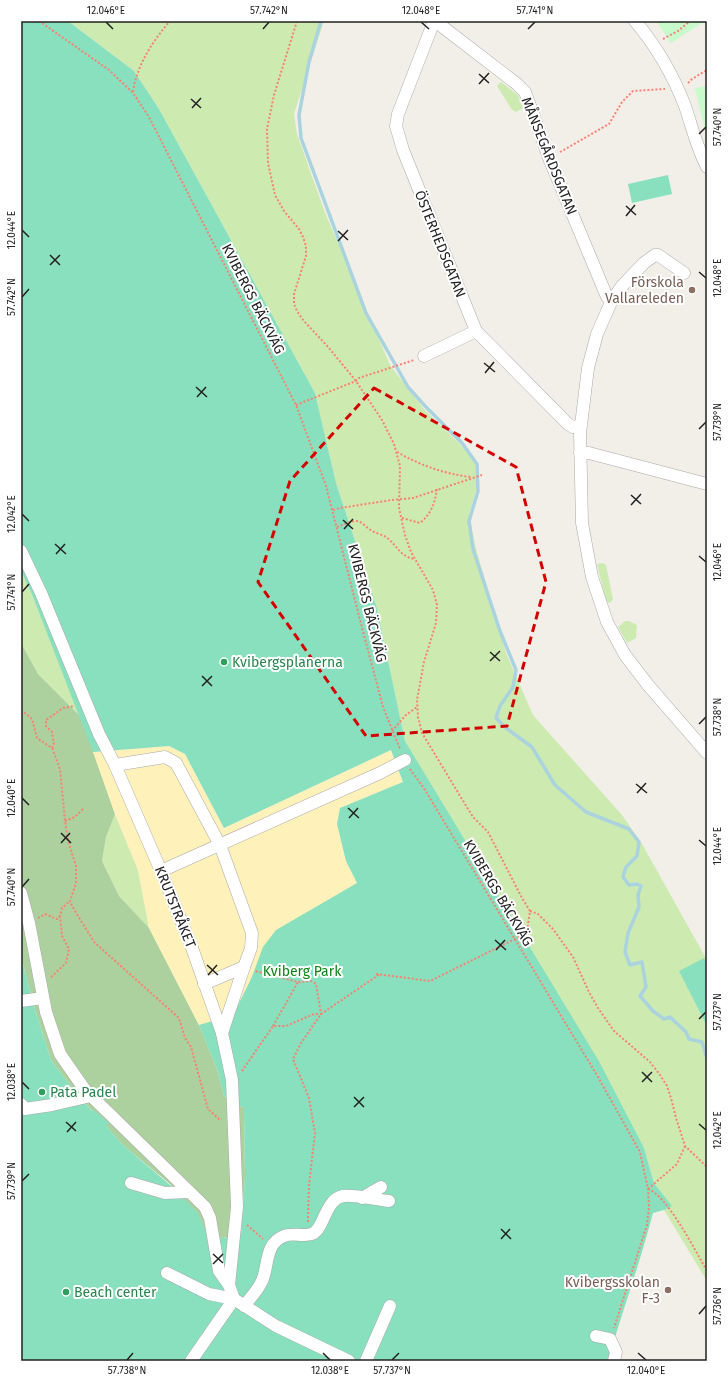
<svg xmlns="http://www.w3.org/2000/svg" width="728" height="1382" viewBox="0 0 728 1382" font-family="'Fira Sans',sans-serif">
<rect width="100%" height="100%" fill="#f2efe9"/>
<g fill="#cdebb0">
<path d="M68 21H324L294 114 297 134 324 210 390 365 424 409 467 451 475 463 477 488 469 514 476 549 506 653 533 715 622 815 642 844 707 960V1281L664 1210 671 1206 654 1183 644 1148 546 975 405 741 377 608 336 483 315 393 159 109 134 71Z"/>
<path d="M501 82 518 95 523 108 516 112 512 110 497 86Z"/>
<path d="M603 563 606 565 613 599 610 603 606 601 597 564Z"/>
<path d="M21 571 33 597 81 717 38 674 21 643Z"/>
<path d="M625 621H629L637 625 636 638 627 643 618 627Z"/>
<path d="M115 814 138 870 149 928 119 896 102 861 106 837Z"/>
</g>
<path fill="#add19e" d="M21 643 38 674 81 717 115 814 106 837 102 861 119 896 149 928 199 1025 217 1069 224 1096 244 1108 245 1177 241 1235 209 1240 170 1184 124 1146 76 1093 51 1060 34 1006 21 956Z"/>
<path fill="#fff1ba" d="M169 746 185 754 224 828 391 750 403 782 340 808 337 824 346 861 357 883 301 916 263 948 251 979 233 1015 199 1025 149 928 138 870 115 814 93 752Z"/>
<g fill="#c8facc">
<path d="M656 21H705L671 43Z"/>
<path d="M707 86V139L695 88Z"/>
</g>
<g fill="#88e0be">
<path d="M21 21H68L134 71 159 109 315 393 336 483 377 608 405 741 600 1063 644 1148 654 1183 672 1206 664 1210 653 1213C640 1263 622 1312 608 1361H21V956L34 1006 51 1060 76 1093 92 1111 94 1110 109 1123 106 1126 124 1146 170 1185 198 1213 209 1240 241 1235 245 1177 244 1108 224 1096 217 1069 199 1025 233 1015 251 979 263 947 276 930 357 883 346 861 337 824 340 808 403 782 391 750 224 828 185 754 169 746 93 752 33 597 21 571Z"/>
<path d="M668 175 672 194 632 203 628 184Z"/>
<path d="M704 958 707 964V1026L679 971Z"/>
</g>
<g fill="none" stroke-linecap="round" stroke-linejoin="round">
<path stroke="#aad3df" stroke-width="3.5" d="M321 21 309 62 299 115 301 138 366 313 408 387 425 406 462 443 477 464 478 491 469 521 473 549 500 631 516 670 513 687 500 706 496 718 506 728 532 747 555 785 586 812 629 829 639 842 637 856 626 867 623 877 629 885 637 884 641 886 638 895 639 907 628 933 625 952 630 965 642 962 646 987 640 996 653 1011 664 1019 670 1017 686 1032 689 1039 702 1042 707 1058"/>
<defs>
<g id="minor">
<path d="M434 21 398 114 396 126 403 150 476 331 568 424 573 427 580 426"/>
<path d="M435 21 517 84 525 92 549 158 607 297 612 300"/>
<path d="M635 21C657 47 673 75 685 106 692 127 697 148 707 167"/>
<path d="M684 273 658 255H655L644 263 622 286 612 300 597 334 588 368 580 433 582 523 592 577 607 622 625 655 648 685 707 753"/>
<path d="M424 356 476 331"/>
<path d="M580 453H589L707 484"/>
<path d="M21 551 41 593 99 734 115 765 161 871 191 945 222 1033 232 1080 237 1207 229 1285"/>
<path d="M115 765 165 757 176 763 220 845 252 933 251 948 244 967 204 984"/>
<path d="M161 871 380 773 405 760"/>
<path d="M21 893 29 923 46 1012 60 1054 85 1090 205 1207 210 1218 219 1271 229 1285 234 1299"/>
<path d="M21 1001 43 998"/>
<path d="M222 1033 244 967"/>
<path d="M21 1104 25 1109 52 1105 91 1096"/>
<path d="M131 1183 165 1193 188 1192"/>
<path d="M362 1198 381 1187"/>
<path d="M167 1273 209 1294 234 1299 276 1326 349 1361"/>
<path d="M244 1306C250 1298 258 1290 262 1281 269 1266 264 1244 284 1236 293 1232 305 1238 314 1233 320 1229 322 1221 325 1215 329 1207 333 1198 343 1196 353 1194 378 1200 389 1201"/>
<path d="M596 1336 610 1339 616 1352 614 1361"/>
<path d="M191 1361 234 1299"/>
<path d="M366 1361 390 1306"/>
</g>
</defs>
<use href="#minor" stroke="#a9a9a9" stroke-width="13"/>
<g stroke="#fa8072" stroke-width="2" stroke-dasharray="2 2" stroke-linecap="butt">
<path d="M39 21 109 70 133 93 149 117 296 405 326 486 359 616 383 707 400 749"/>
<path d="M297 21 274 95 267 129 268 163 275 195 284 211 299 229 303 237 306 246V256L294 294V304L297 311 303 320 329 348 356 381 382 420 394 444 400 466 399 508 405 535 411 552 433 590 437 605 436 623 424 662 417 700 418 717 422 733 468 809 473 817 488 832 522 898 530 911 527 931 521 936 430 981 376 974"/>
<path d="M663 39 678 31 690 21"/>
<path d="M688 83 692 79 707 70"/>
<path d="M133 92C137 65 152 42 170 21"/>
<path d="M560 152 609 124 622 102 633 91 665 89"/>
<path d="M296 405 356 381 359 378 414 360"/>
<path d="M397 452C420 465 444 474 471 477"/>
<path d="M333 510 340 508 392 500 413 498 482 475"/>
<path d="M402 518 420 523C431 514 435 503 437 489"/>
<path d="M337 527C343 525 350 521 356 521 361 521 365 526 369 529 374 533 381 534 386 537 397 545 400 557 415 559"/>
<path d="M21 710 32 719 37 738 52 748 60 769 65 821 68 841 76 866V883L70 901 72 906 94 942 179 1018 185 1038 191 1047 208 1109 219 1119H222"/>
<path d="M392 731 406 715 417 707"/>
<path d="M52 748 54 745 52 732 46 726V720L63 708 75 706"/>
<path d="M410 769 425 790 598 1077 640 1152 648 1189 649 1207 647 1225 614 1328"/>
<path d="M65 821 75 817 83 809"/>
<path d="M530 911 538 914 553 929 573 957 589 992 598 1008 614 1031 650 1062 660 1075 667 1086 671 1098 676 1118 685 1146 707 1167"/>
<path d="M38 918 45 914 57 919 60 916 62 908 70 901"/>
<path d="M51 977 66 963 69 949 62 936 60 916"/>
<path d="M273 1026 298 982"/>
<path d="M242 1071 273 1026H286L314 1014H321L316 984 311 981 298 982 255 971"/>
<path d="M648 1189C667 1195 696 1252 707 1271"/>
<path d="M648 1189 677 1164 685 1146"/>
<path d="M308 1222 309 1185 315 1133 309 1098 293 1059 301 1043 321 1014 380 974"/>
<path d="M247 1225 263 1239"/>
</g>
<use href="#minor" stroke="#fff" stroke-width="12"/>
</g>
<path fill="none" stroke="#d40000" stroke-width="3" stroke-dasharray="8 5" stroke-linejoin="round" d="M374 388 516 467 546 582 507 726 366 736 258 582 290 481Z"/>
<path fill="none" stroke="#222" stroke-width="1.5" d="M106 22 113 29M421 22 429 29M263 29 269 22M528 29 535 22M479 74 489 83M479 84 489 73M191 99 201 108M192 108 201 98M699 134 706 127M626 206 636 215M626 216 635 205M22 230 29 237M338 231 348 240M338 241 348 230M50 255 60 265M50 265 60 255M699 272 706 278M22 297 29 289M484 363 495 372M485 373 494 362M196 387 207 397M197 397 206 387M699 429 706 422M631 495 641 504M631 505 641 494M22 514 29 521M343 520 353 529M344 529 353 519M55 544 66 554M56 554 65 544M699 556 706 562M22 592 29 584M490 652 500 661M490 661 500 651M202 676 212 686M202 686 212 676M699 724 706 717M636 784 647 793M637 793 646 783M22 798 29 805M348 808 359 818M349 818 358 808M61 833 71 843M699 840 706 846M61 843 70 833M22 887 29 879M495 940 506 950M496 950 505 940M207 965 218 975M208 975 217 965M699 1019 706 1012M642 1072 652 1082M22 1082 29 1089M642 1082 652 1072M354 1097 364 1107M354 1107 364 1097M66 1122 76 1131M699 1124 706 1130M67 1132 76 1122M22 1181 29 1174M501 1229 511 1239M501 1239 510 1229M213 1254 223 1263M213 1264 223 1254M699 1314 706 1306M323 1353 330 1360M638 1353 646 1360M127 1360 133 1353M392 1360 399 1353"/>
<g fill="#8d6e63" stroke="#fff" stroke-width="1.5">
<circle cx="692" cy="290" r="4"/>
<circle cx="668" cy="1290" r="4"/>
</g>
<g fill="#2e9e5b" stroke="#fff" stroke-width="1.5">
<circle cx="224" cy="662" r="4"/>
<circle cx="42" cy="1092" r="4"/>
<circle cx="66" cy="1292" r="4"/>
</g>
<g text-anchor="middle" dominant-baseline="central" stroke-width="4" stroke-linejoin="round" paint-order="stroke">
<g font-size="14" fill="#222" stroke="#fff">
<text transform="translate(549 156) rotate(68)">MÅNSEGÅRDSGATAN</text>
<text transform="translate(440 244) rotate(68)">ÖSTERHEDSGATAN</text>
<text transform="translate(253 299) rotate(63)">KVIBERGS BÄCKVÄG</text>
<text transform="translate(367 603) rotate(76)">KVIBERGS BÄCKVÄG</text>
<text transform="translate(498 893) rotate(59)">KVIBERGS BÄCKVÄG</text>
<text transform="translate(175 907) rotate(68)">KRUTSTRÅKET</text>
</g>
<g font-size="14" fill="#785e54" stroke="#fff" text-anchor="end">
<text x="684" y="282">Förskola<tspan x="684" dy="16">Vallareleden</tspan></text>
<text x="660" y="1282">Kvibergsskolan<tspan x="660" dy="16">F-3</tspan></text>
</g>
<g font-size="14" fill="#27864d" stroke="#fff" text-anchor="start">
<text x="232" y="662">Kvibergsplanerna</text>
<text x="50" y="1092">Pata Padel</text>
<text x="74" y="1292">Beach center</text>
</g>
<g font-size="14" fill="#0c8416" stroke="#fff">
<text x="302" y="971">Kviberg Park</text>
</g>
</g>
<rect width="728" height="1382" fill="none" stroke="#ffffff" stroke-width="44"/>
<rect x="22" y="22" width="684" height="1338" fill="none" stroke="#222" stroke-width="1.5"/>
<g font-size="10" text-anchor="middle" fill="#222">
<text x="106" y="14">12.046°E</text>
<text x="269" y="14">57.742°N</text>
<text x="421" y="14">12.048°E</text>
<text x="535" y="14">57.741°N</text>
<text transform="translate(717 127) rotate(-90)" y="4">57.740°N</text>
<text transform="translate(11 230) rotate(-90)" y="4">12.044°E</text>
<text transform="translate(717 278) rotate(-90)" y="4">12.048°E</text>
<text transform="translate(11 297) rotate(-90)" y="4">57.742°N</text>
<text transform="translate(717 422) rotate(-90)" y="4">57.739°N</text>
<text transform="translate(11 514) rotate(-90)" y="4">12.042°E</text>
<text transform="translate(717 562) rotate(-90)" y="4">12.046°E</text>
<text transform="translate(11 592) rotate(-90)" y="4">57.741°N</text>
<text transform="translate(717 717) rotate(-90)" y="4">57.738°N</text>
<text transform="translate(11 798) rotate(-90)" y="4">12.040°E</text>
<text transform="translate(717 846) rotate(-90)" y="4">12.044°E</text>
<text transform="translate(11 887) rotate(-90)" y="4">57.740°N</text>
<text transform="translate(717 1012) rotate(-90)" y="4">57.737°N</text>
<text transform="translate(11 1082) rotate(-90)" y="4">12.038°E</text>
<text transform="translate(717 1130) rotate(-90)" y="4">12.042°E</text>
<text transform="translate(11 1181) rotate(-90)" y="4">57.739°N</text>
<text transform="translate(717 1306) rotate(-90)" y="4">57.736°N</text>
<text x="127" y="1374">57.738°N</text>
<text x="330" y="1374">12.038°E</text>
<text x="392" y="1374">57.737°N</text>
<text x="646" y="1374">12.040°E</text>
</g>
</svg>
